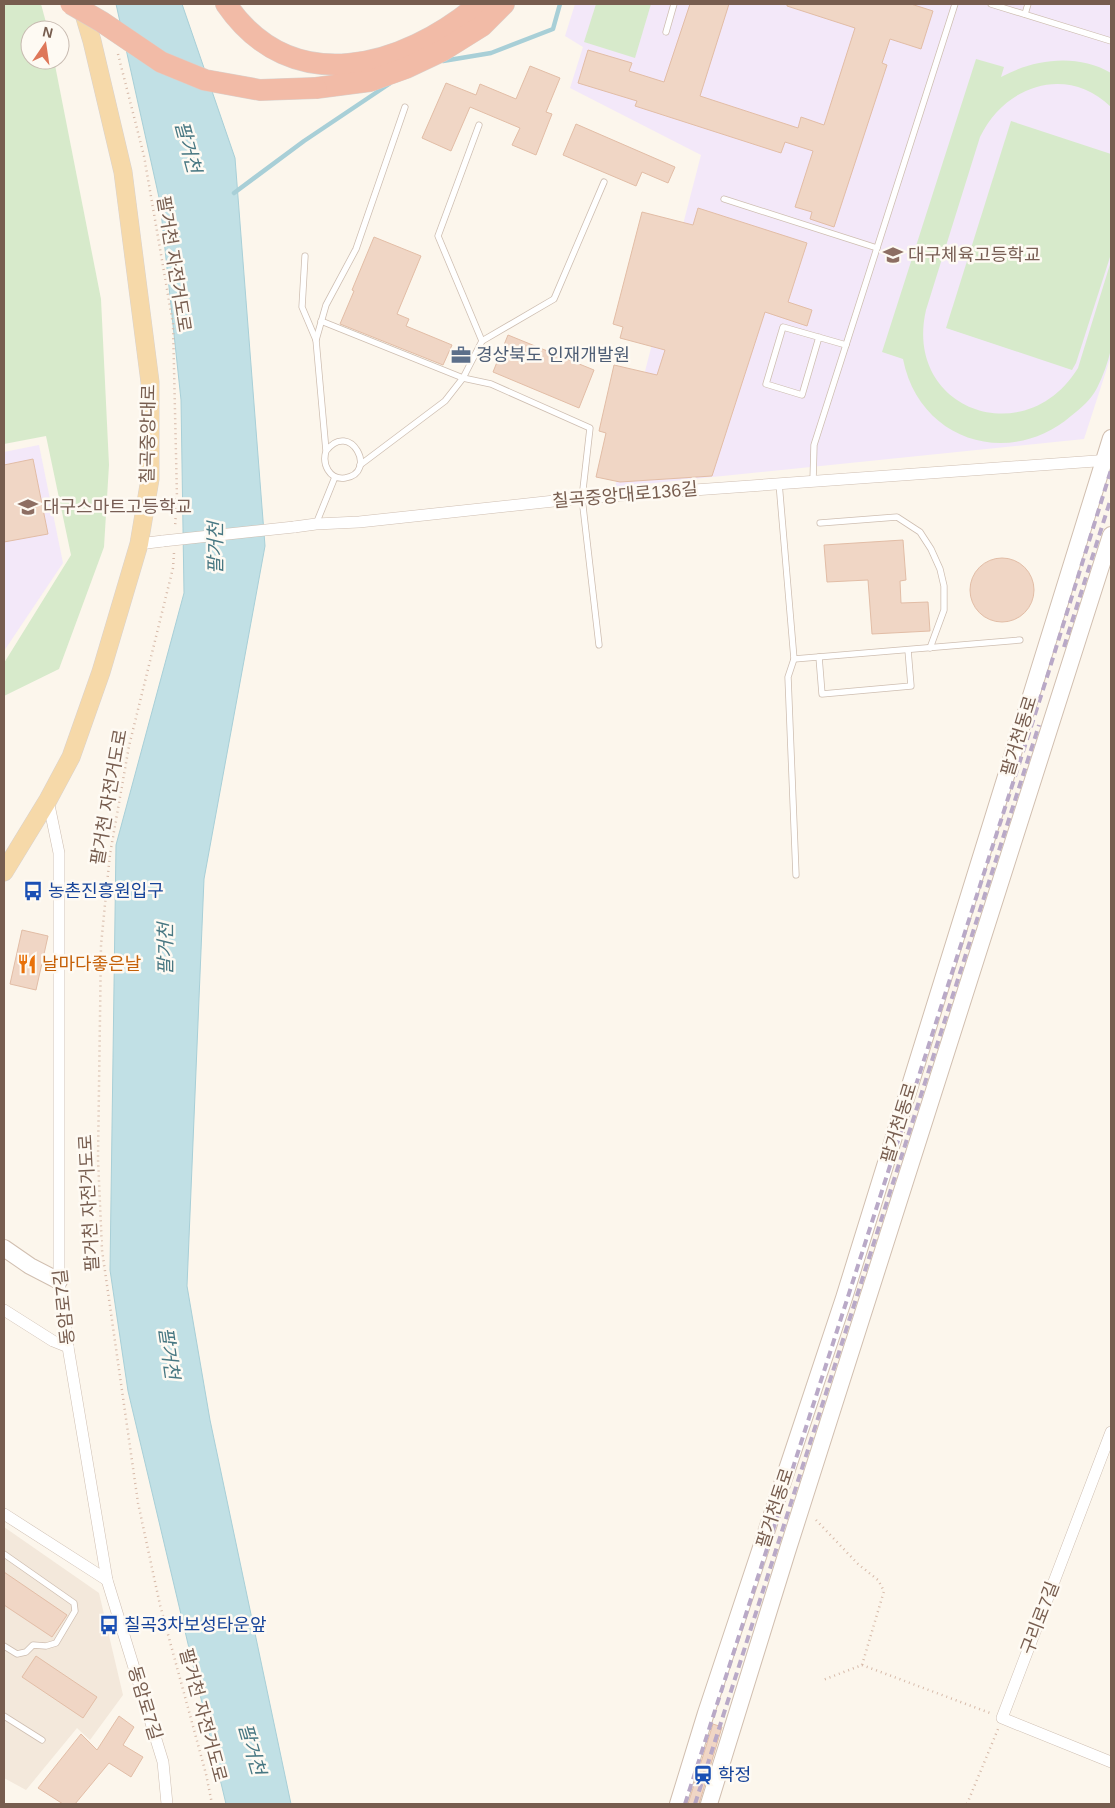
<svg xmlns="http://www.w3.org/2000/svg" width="1115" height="1808" viewBox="0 0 1115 1808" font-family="Arial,'Noto Sans KR',sans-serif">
<rect width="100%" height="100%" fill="#fcf6ec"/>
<path fill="#f3e8db" d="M4 1527 99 1593 123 1695 90 1740 77 1728 26 1790 4 1778Z"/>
<g fill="#f3e8f9">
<path d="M575 4H1111V356L1084 439 615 487 701 155 570 88 583 47 565 36Z"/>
<path d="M39 445 63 563 4 651V452Z"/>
</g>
<g fill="#d7eacb">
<path d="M4 4H41L48 30H30V60H54L101 299 109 465 104 547 59 669 4 696V663L71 555 46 436 4 444Z"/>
<path d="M596 4H651L635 58 584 42Z"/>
<path d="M976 59 1004 67 1001 77C1034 59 1077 53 1111 73V107C1067 64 1005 85 980 137L926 310C903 409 1025 454 1078 368L1111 261C1111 281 1111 302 1111 322 1111 331 1113 340 1111 349 1108 362 1103 376 1097 388 1091 400 1081 408 1071 416 1009 469 919 441 903 359L882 352Z"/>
<path d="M1011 121 1111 154V254L1076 363 1072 370 946 328Z"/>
</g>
<path fill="#c1e0e5" stroke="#a8cfd7" d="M116 4H182L235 158 265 546 204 879 187 1286 210 1420 291 1804H226L128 1391 110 1270 116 845 184 593 181 400 160 202Z"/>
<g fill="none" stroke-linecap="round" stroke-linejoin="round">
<g stroke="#a8cfd7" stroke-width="4.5">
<path d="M443 61 491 53 553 29 560 4"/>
<path d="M234 193 304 141 389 84"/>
</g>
</g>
<g fill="#f0d6c5" stroke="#e2bda6">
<path d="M690 4H729L700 96 798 128 801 117 824 125 855 28 787 6V4H911L933 11 921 49 890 39 882 63 887 65 834 227 810 219 812 212 795 207 813 151 785 142 781 153 635 106 637 101 578 83 588 50 632 63 629 71 664 82Z"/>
<path d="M530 66 560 78 546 112 552 114 536 155 512 145 520 128 470 107 451 151 422 138 446 83 476 95 480 84 516 99Z"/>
<path d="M576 124 675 167 668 183 642 172 636 186 563 155Z"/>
<path d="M698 208 807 243 788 302 812 310 807 326 765 312 712 476 620 482 596 477 606 433 599 431 614 365 657 375 665 350 620 338 623 327 613 324 642 212 693 225Z"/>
<path d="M374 237 421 256 397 314 409 319 406 326 452 345 443 365 340 324 354 291 352 290Z"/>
<path d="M508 335 594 370 579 408 493 372Z"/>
<path d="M33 459 48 534 4 542V465Z"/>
<path d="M903 540 906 580 900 581 901 603 928 602 930 631 872 634 868 580 827 582 824 545Z"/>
<circle cx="1002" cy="590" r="32"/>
<path d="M22 930 48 936 36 990 10 984Z"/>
<path d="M4 1572 67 1615 52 1637 4 1605Z"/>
<path d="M36 1656 97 1697 83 1718 22 1677Z"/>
<path d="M119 1716 134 1727 123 1745 143 1757 131 1777 109 1763 75 1804H63L38 1788 81 1734 97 1750Z"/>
<path d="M713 1724 722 1727 699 1804H688Z"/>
</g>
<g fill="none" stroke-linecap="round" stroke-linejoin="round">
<defs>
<g id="lane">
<path d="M991 4 1111 41"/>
<path d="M1025 14 1028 4"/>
<path d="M666 32 674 4"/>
<path d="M479 125 438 236 482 341"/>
<path d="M724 199 877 248"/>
<path d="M305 256 302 307 316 340 326 451C322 464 329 480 345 478 379 473 350 419 326 451"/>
<path d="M321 321 463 378 491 384 590 428 582 498 599 645"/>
<path d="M819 337 802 395 766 384 783 327 846 345"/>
<path d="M316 340 326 305 356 249 405 107"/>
<path d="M360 465 445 401 463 378 482 341 554 299 604 182"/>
<path d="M813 481 814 445 955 4"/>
<path d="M779 483 794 659 1020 640"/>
<path d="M820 523 897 517 920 532 931 549 940 569 944 586V610L930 648"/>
<path d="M316 524 335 477"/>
<path d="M819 657 822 694 911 686 908 650"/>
<path d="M794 659 788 677 796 875"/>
<path d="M4 1554 74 1603 75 1611 56 1643 46 1646 33 1645 26 1652 17 1654 4 1646"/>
<path d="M4 1716 42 1740"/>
</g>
<g id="street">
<path d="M294 527 316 524 359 522 582 498 1110 460"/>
<path d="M139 544 163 541"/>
<path d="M48 800 59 853V1281L68 1347 107 1580 163 1762 167 1804"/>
<path d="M4 1310 53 1341 68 1347"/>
<path d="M1111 1432 1002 1718 1111 1762"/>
<path d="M4 1514 107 1580"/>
</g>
<g id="secondary">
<path d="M4 1248 30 1266 59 1281"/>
<path d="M678 1804 706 1713 844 1298 1111 438"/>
<path d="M709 1804 787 1552 1111 535"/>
</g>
<path id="primary" d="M4 872 48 800 71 757 101 672 139 544 150 479V382L123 172 92 41 81 4"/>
<g id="highway">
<path d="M226 4C292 100 403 68 479 4"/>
<path d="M316 88 370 81 406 68 442 51 482 26 504 4"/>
</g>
</defs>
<use href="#lane" stroke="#cebeb1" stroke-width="7"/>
<use href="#street" stroke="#cebeb1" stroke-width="12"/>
<use href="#secondary" stroke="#d1bfb0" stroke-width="18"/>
<use href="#primary" stroke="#d9d2ce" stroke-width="19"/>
<use href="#highway" stroke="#d9d2ce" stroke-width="22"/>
<g stroke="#d6b9a8" stroke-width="2.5" stroke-dasharray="1 4" stroke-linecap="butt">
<path d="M118 54 144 156 173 324 177 498 175 527"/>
<path d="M174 553 173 568 129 746 110 854 101 945 98 1159 102 1250 138 1503 160 1605 206 1774 212 1804"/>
<path d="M816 1520 858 1564 878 1580 884 1591 862 1665 823 1680"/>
<path d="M862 1665 990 1713"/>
<path d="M967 1804 998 1729"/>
</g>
<use href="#lane" stroke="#fff" stroke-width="5.5"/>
<use href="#street" stroke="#fff" stroke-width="11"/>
<use href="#secondary" stroke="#fff" stroke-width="16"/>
<use href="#primary" stroke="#f6d9a9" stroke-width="18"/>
<use href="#highway" stroke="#f2bba7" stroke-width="21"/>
<g stroke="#b9a9c7" stroke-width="4" stroke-dasharray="8 5" stroke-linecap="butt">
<path d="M1064 647 1111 498"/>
<path d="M685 1804 1047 677 1111 470"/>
<path d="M695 1804 1039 725"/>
</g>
<defs>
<path id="street-bridge" d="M163 541 294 527"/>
<path id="highway-bridge" d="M71 4 102 22 161 62 205 80 260 90 316 88"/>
</defs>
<use href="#street-bridge" stroke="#cebeb1" stroke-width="12" stroke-linecap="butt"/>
<use href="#highway-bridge" stroke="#d9d2ce" stroke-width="22" stroke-linecap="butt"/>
<use href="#street-bridge" stroke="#fff" stroke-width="11"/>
<use href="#highway-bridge" stroke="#f2bba7" stroke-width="21"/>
</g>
<defs>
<symbol id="school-bare" viewBox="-9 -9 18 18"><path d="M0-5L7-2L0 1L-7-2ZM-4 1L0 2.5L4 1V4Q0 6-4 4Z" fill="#8d6e63" stroke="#fefaf3" stroke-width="2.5" paint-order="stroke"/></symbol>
<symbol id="office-bare" viewBox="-9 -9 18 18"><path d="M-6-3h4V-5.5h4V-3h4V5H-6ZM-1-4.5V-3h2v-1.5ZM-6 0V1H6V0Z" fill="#5c6f8a" stroke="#fefaf3" stroke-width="2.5" paint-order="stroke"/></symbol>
<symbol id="bus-bare" viewBox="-9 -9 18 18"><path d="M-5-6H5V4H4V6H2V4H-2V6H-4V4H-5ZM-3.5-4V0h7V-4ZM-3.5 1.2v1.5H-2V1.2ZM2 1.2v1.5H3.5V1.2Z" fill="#1a4fb4" stroke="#fefaf3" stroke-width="2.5" paint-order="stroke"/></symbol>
<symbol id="restaurant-bare" viewBox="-9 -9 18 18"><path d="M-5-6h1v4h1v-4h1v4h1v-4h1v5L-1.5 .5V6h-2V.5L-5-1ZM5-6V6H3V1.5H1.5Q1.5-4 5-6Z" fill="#e8710a" stroke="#fefaf3" stroke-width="2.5" paint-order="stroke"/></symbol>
<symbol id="station-bare" viewBox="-9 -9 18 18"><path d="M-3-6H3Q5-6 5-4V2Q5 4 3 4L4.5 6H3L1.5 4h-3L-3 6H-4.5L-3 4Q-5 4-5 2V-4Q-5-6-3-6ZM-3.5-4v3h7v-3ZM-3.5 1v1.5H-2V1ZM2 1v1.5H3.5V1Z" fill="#1a4fb4" stroke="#fefaf3" stroke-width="2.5" paint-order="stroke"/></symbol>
</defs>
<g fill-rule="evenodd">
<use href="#school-bare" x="879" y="241" width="28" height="28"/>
<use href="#office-bare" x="447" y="341" width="28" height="28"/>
<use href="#school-bare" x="14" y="493" width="28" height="28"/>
<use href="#bus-bare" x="19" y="877" width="28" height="28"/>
<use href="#restaurant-bare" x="13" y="950" width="28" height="28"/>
<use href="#bus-bare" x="95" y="1611" width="28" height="28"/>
<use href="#station-bare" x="689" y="1761" width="28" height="28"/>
</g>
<g text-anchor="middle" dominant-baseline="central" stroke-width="5" stroke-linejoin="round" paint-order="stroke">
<g font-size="18" fill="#785e54" stroke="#fefaf3" text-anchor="start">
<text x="908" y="255">대구체육고등학교</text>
<text x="43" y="507">대구스마트고등학교</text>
</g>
<g font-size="18" fill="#775d4f" stroke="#fefaf3">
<text transform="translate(174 264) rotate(81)">팔거천 자전거도로</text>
<text transform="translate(148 434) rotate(-89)">칠곡중앙대로</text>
<text transform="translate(625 495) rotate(-5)">칠곡중앙대로136길</text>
<text transform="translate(1019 736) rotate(-73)">팔거천동로</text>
<text transform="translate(109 797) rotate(-80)">팔거천 자전거도로</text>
<text transform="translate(899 1123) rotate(-73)">팔거천동로</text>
<text transform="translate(89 1203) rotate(-93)">팔거천 자전거도로</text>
<text transform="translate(64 1307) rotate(-96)">동암로7길</text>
<text transform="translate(775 1508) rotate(-72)">팔거천동로</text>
<text transform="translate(1040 1618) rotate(-69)">구리로7길</text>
<text transform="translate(145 1703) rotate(73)">동암로7길</text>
<text transform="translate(203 1715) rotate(75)">팔거천 자전거도로</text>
</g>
<g font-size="18" fill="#4e5e75" stroke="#fefaf3" text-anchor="start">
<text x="476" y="355">경상북도 인재개발원</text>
</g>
<g font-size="18" fill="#164399" stroke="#fefaf3" text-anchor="start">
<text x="48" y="891">농촌진흥원입구</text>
<text x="124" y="1625">칠곡3차보성타운앞</text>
<text x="718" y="1775">학정</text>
</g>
<g font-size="18" fill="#c56008" stroke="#fefaf3" text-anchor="start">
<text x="42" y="964">날마다좋은날</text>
</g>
<g font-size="19" font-style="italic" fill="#477782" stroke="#fefaf3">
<text transform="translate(188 147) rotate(75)">팔거천</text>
<text transform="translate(215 548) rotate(-90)">팔거천</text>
<text transform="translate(165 949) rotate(-90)">팔거천</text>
<text transform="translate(169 1353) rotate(82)">팔거천</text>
<text transform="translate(252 1749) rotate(74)">팔거천</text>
</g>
</g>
<rect width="1115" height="1808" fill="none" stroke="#775d4f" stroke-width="10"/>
<g transform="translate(45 45) rotate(13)"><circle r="24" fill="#fefaf3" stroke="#c8bbb1"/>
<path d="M0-4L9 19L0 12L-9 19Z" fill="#de7759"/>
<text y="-8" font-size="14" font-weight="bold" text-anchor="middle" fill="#775d4f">N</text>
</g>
</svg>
